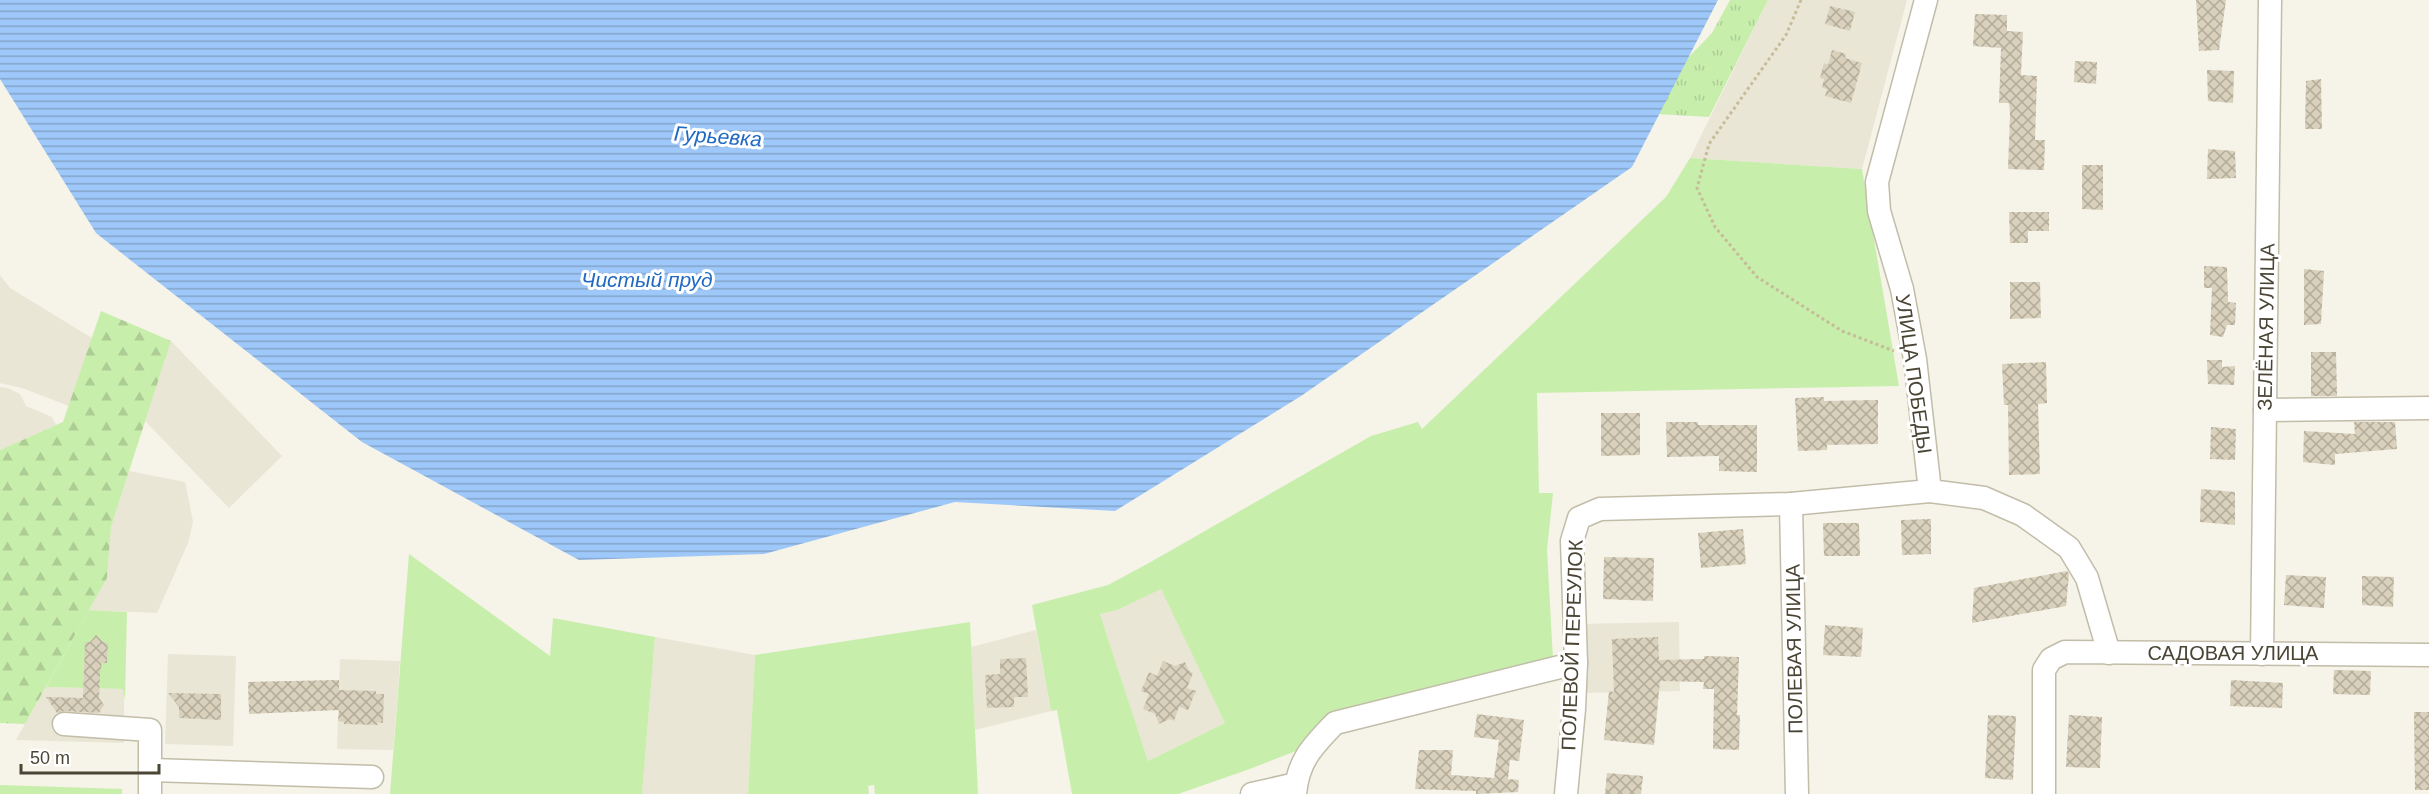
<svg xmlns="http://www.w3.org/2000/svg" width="2429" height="794" viewBox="0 0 2429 794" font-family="Arial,sans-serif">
<defs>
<pattern id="grass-tufts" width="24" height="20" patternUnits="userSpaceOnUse" patternTransform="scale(1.5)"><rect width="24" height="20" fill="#c8eeac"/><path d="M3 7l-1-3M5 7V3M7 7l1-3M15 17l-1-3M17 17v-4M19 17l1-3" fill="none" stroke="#adcd95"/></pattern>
<pattern id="forest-firs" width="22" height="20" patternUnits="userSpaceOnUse" patternTransform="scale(1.5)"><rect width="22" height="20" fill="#c8eeac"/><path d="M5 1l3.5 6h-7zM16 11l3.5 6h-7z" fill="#adcd95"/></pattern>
<pattern id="water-rules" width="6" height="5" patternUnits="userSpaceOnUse" patternTransform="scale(1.5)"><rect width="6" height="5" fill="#9ec8f9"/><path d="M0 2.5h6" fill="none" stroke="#83a4ca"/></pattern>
<pattern id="building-cross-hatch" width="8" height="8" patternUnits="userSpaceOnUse" patternTransform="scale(1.5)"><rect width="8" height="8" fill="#d9d1bc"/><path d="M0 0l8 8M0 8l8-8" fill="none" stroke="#b2ab9a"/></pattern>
</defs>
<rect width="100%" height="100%" fill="#f6f3e8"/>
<g fill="#eae6d5">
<path d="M1768 0H1907L1862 169 1690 158Z"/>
<path d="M0 275 10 288 92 338 69 406 22 388 0 383Z"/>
<path d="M171 341 282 456 229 508 145 421Z"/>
<path d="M0 387 8 388 20 394 26 406 52 417 56 425 0 450Z"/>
<path d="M129 471 185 482 193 521 188 543 157 613 89 610 107 578 111 527Z"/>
<path d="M1161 588 1225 723 1148 761 1100 614 1117 610Z"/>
<path d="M1679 622 1680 691 1584 693 1577 624Z"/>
<path d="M1036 630 1051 711 975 730 971 647Z"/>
<path d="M655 637 755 655 748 794H642Z"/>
<path d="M168 654 236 656 233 746 165 744Z"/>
<path d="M340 659 400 661 393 750 337 749Z"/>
<path d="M46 687 124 689V743L16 740Z"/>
</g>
<path fill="url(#grass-tufts)" d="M1730 0H1768L1709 117 1639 113 1649 98 1712 33Z"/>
<path fill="url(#forest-firs)" d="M101 311 171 341 111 527 107 578 25 724 0 723V450L63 422Z"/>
<g fill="#c8eeac" fill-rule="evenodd">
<path d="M1690 158 1862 169 1899 386 1537 393 1539 493H1553L1547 550 1553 659 1405 709 1247 770 1178 794H1072L1057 710 1051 711 1032 605 1108 585 1149 563 1371 436 1418 422 1422 429 1666 197ZM1161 589 1225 723 1148 761 1100 614 1117 610Z"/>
<path d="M409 554 550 656 553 618 655 637 642 794H390Z"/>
<path d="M89 610 127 612 125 700 123 689 46 687Z"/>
<path d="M970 622 978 794H875L874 785 868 786 869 794H748L755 655Z"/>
<path d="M0 785 122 789V794H0Z"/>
</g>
<path fill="url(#water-rules)" d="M0 0H1718L1632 167 1301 396 1115 511 955 502 764 554 579 560 362 442 96 233 0 79Z"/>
<g fill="url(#building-cross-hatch)">
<path d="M2196 0H2226L2219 50 2199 51Z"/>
<path d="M1830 6 1855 12 1850 31 1825 24Z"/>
<path d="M1975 14 2007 15V31L2023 32 2021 75 2037 76 2035 140H2045L2044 170 2008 169 2010 114 2009 103H1999L2001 48 1973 46Z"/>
<path d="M1832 50 1846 54 1845 58 1862 63 1851 103 1825 96 1827 89 1822 88 1824 79 1820 78 1824 63 1828 65Z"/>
<path d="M2075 61 2097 62 2096 84 2074 82Z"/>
<path d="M2207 70 2234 71 2233 103 2208 101Z"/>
<path d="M2321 79 2322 129H2305L2306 81Z"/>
<path d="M2208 149 2235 151 2236 178 2207 179Z"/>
<path d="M2082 165H2103V210L2082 209Z"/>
<path d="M2009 212H2049V231H2028V243H2010Z"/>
<path d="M2204 266 2227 267 2228 302 2236 303 2235 325H2227L2223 337 2210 335 2212 288H2204Z"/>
<path d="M2304 269 2324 271 2321 324 2304 325Z"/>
<path d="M2010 282H2040L2041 318 2010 319Z"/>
<path d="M2311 352H2336L2337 396H2311Z"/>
<path d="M2207 360H2222V367L2235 366 2234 385 2208 384Z"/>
<path d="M2046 362 2047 403 2038 404 2040 474 2009 475 2008 405H2004L2002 364Z"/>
<path d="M1824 397V401L1878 400V444L1827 445V450L1798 451 1795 398Z"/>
<path d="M1601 413H1640V455L1601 456Z"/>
<path d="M1666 422H1698V425H1757V472L1719 471V456L1667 457Z"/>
<path d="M2354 422H2395L2397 449 2335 454V465L2303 462 2304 431 2355 434Z"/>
<path d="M2211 427 2236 429 2235 460 2210 459Z"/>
<path d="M2201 489 2235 492V525L2200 522Z"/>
<path d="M1931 519V554L1902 555 1901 520Z"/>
<path d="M1823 523H1859L1860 556H1824Z"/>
<path d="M1743 529 1746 564 1701 568 1698 533Z"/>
<path d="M1604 557 1654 558 1653 601 1603 599Z"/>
<path d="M2067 571 2069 574 2066 606 1972 623 1974 588Z"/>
<path d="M2286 575 2326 577 2324 608 2284 605Z"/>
<path d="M2362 576 2394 577 2393 607 2362 605Z"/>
<path d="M1825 625 1863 628 1861 657 1823 655Z"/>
<path d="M96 635 103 642 108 643 107 663H102L100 672 99 698 104 705 99 713 65 711 57 713 46 697 83 698 85 642H90Z"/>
<path d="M1658 637 1659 660 1704 659V656L1739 657 1737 715H1740L1739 750 1713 749 1714 689H1703L1704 682 1660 681 1654 745 1604 740 1609 691 1614 692 1612 639Z"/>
<path d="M1026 658 1028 697H1014V707L987 708 985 675 1000 674V659Z"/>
<path d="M1163 661 1175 666 1185 662 1189 671 1193 673 1187 688 1196 691 1188 710 1179 707 1174 721 1170 719 1159 724 1155 714 1143 709 1149 694 1141 691 1149 672 1157 676Z"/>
<path d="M2334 670 2371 671 2370 695 2333 694Z"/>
<path d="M339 680V690L376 691V694H384L383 723 377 722 378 725 344 724V722L338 721 339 710 249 714 248 682Z"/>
<path d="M2231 680 2283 683 2282 708 2230 706Z"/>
<path d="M168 693 221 694V720L179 718V707Z"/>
<path d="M2414 712H2429V790H2415Z"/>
<path d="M1477 714 1524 720 1519 761 1510 760 1508 779 1519 780 1518 792 1476 794V791L1415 789 1419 750H1453L1451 775 1494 778 1499 740 1474 737Z"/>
<path d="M1988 715 2016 716 2013 780 1985 778Z"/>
<path d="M2069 715 2102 717 2100 768 2066 767Z"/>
<path d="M1607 773 1643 776 1641 794H1605Z"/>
</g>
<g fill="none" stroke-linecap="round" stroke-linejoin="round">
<defs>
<g id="minor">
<path d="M1926 0 1877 182 1879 211 1902 289 1915 359 1930 491 1984 498 2023 515 2069 548 2087 578 2109 653"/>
<path d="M2265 410 2429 408"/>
<path d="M1791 504 1797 794"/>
<path d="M2262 654 2270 0"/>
<path d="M64 724 150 730V794"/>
<path d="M151 770 372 777"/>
<path d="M1252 794 1296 784"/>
<path d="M1295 794C1298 760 1313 746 1335 723L1576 663"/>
<path d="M1566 794 1574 709 1576 663 1572 541 1579 518 1600 509 1791 504 1930 491"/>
<path d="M2044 794V670L2051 659 2065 652 2429 655"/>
</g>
</defs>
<use href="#minor" stroke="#c2bda9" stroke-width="25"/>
<path stroke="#c6bc98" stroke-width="3" stroke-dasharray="3 3" stroke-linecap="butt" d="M1801 0 1786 35 1709 144 1697 188 1715 227 1757 277 1842 331 1894 351"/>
<use href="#minor" stroke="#fff" stroke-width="22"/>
</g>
<g text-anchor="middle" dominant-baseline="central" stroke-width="6" stroke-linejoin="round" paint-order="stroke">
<g font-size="20" fill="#4a4535" stroke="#fff">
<text transform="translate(2266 327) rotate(-89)">ЗЕЛЁНАЯ УЛИЦА</text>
<text transform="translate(1914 374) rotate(82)">УЛИЦА ПОБЕДЫ</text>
<text transform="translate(1572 645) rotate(-88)">ПОЛЕВОЙ ПЕРЕУЛОК</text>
<text transform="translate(1794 649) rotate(-91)">ПОЛЕВАЯ УЛИЦА</text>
<text x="2233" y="653">САДОВАЯ УЛИЦА</text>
</g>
<g font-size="21" font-style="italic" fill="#216ac4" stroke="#fff">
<text transform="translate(718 136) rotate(4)">Гурьевка</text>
<text x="647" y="279">Чистый пруд</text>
</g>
</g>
<path d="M21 764v9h138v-9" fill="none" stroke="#4a4535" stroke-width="3"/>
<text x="30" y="764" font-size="18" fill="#4a4535" stroke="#ffffff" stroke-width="4.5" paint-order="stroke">50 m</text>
</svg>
